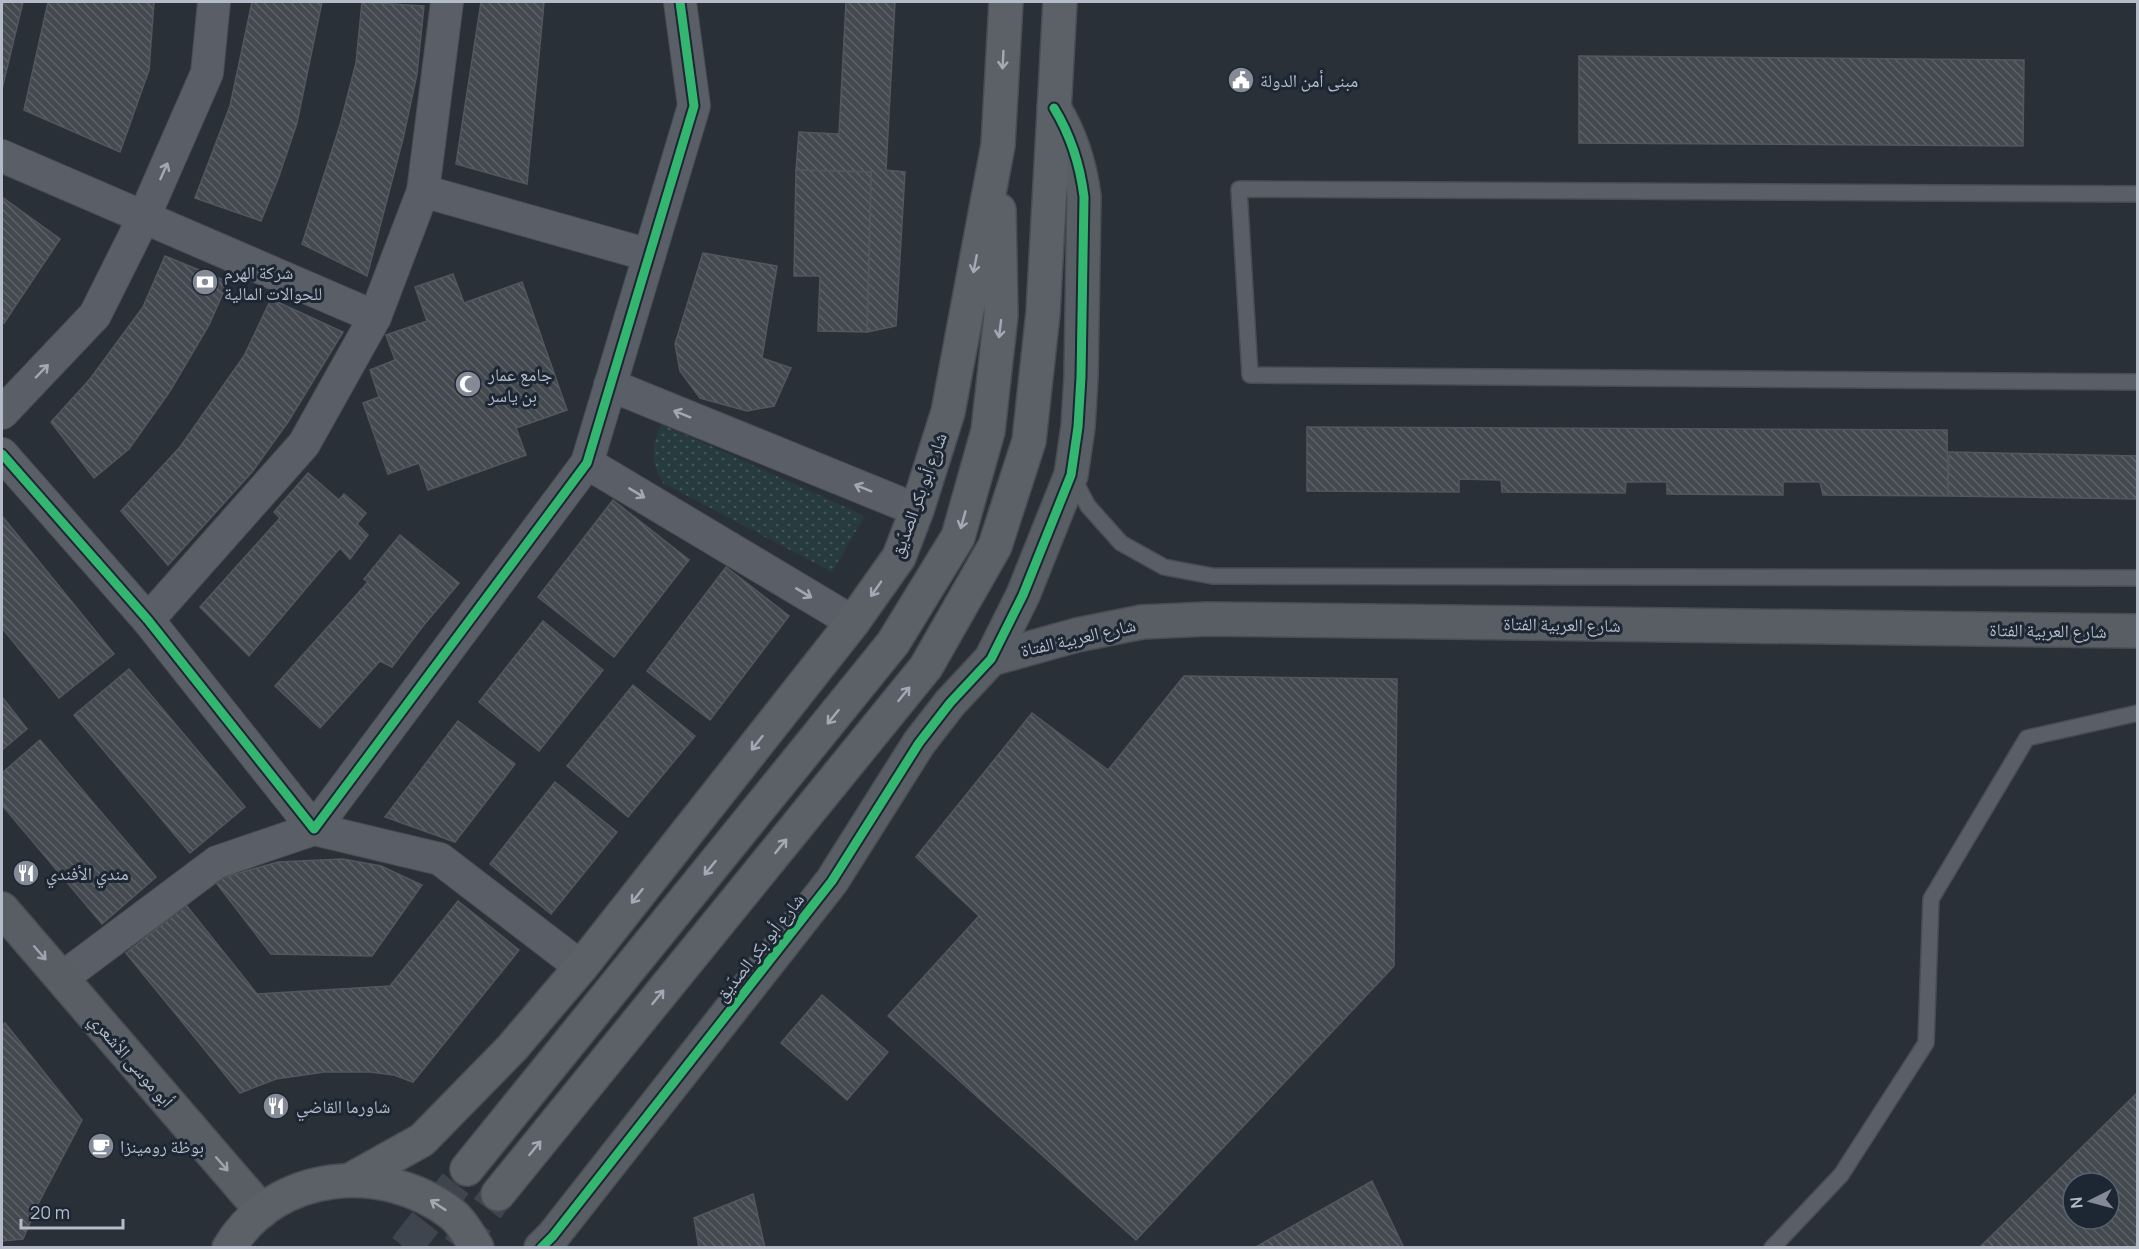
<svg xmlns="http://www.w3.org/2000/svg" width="2139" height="1249" viewBox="0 0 2139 1249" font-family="Manrope,'Noto Naskh Arabic',sans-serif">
<defs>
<pattern id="grass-dots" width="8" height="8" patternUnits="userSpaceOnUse" patternTransform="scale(1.5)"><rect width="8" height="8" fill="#273a3e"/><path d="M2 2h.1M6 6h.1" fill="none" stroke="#445559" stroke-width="1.8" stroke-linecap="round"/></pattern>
<pattern id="building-back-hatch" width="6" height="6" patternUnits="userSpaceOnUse" patternTransform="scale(1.5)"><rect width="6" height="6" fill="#444950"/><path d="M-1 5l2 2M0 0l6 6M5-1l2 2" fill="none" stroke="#5d6168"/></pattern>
</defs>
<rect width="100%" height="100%" fill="#2a3038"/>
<path fill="url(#grass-dots)" d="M662 424 865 516 832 572 663 483C650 462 651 445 662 424Z"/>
<g fill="url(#building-back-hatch)" stroke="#52575f" stroke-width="1.5" fill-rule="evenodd">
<path d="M2 2H23L2 89Z"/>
<path d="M48 2H154L149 70 120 152 24 110Z"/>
<path d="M252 2H322L297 123 278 179 261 221 195 198 230 106Z"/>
<path d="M362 2 424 6 417 74 403 139 367 276 302 244 340 125 356 63Z"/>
<path d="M481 2H544L527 184 456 164Z"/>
<path d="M846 2H895L886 170 905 172 896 326 867 332 871 172 796 170 799 132 839 134Z"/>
<path d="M1579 56 2024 60 2023 146 1579 143Z"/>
<path d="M796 170 871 172 867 332 818 331 820 276H794Z"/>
<path d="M2 197 60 239 4 323 2 321Z"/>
<path d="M703 253 777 266 762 358 791 368 774 406 747 411 700 398 680 371 675 344Z"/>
<path d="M165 256 228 282 209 325 170 391 129 449 94 478 51 422 90 379 143 307Z"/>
<path d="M453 274 464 303 522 282 567 410 516 428 526 455 428 490 419 463 388 474 363 403 379 397 370 370 395 360 386 335 427 321 415 287Z"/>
<path d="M271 299 343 332 288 422 252 472 168 565 121 511 180 447 244 356Z"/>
<path d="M1307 427 1947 430 1948 496 1823 495 1820 482H1783V495L1667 494V482H1626L1625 493 1502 492 1501 480 1459 479V492L1307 491Z"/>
<path d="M1949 452 2138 456V499L1948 496Z"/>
<path d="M308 473 339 500 344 494 366 513 357 524 368 535 350 559 340 548 249 656 200 607 280 518 274 512Z"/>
<path d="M613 500 689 560 614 657 538 597Z"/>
<path d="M2 516 114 654 59 698 2 628Z"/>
<path d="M400 535 459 583 423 626 392 667 380 661 320 728 275 686 368 582 364 579Z"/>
<path d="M726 567 789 616 710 720 647 671Z"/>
<path d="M543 621 603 670 539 751 479 702Z"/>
<path d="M129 669 245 807 190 853 74 715Z"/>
<path d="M1184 676 1397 679 1394 966 1136 1240 888 1016 979 916 916 857 1032 713 1108 770Z"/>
<path d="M633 685 695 736 628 817 567 766Z"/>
<path d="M2 697 27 729 2 750Z"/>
<path d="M458 721 515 764 455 842 385 817Z"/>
<path d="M40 740 156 877 102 924 2 805V773Z"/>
<path d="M555 782 617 832 551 914 490 864Z"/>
<path d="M343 859 381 866 422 885 372 956 271 954 214 880 278 862Z"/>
<path d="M458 901 519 950 413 1082 394 1075 370 1072H324L276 1079 240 1093 126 953 186 905 257 994 390 986Z"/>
<path d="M822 995 888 1052 847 1100 781 1043Z"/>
<path d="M5 1023 82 1120 38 1204 23 1239 2 1241V1026Z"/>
<path d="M2138 1092V1248H1979ZM2073 1183H2109V1219H2073Z"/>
<path d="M1372 1181 1404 1248H1254Z"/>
<path d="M753 1194 765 1248H699L694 1218Z"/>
</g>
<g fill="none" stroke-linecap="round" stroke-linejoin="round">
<g stroke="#3f454e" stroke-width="33" stroke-dasharray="33 16" stroke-linecap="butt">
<path d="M405 1248 467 1169"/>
<path d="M458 1248 498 1194"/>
</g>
<defs>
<g id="lane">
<path d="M2138 194 1239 189 1250 375 2138 382"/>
<path d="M1072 476 1088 506 1121 543 1164 567 1212 576 2138 578"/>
<path d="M1772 1248 1841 1175 1926 1043 1931 899 2027 738 2138 713"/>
</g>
<g id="street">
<path d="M2 156 375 317"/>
<path d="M423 191 649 255"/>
<path d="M610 385 917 510"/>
<path d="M2 413 95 315 144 217 207 73 214 2"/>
<path d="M2 454 148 620 314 829 587 463 694 106 680 2"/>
<path d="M587 463 853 622"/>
<path d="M148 620 304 444 375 317 423 191 447 2"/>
<path d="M62 978 217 862 314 829 440 859 581 967"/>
</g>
<g id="secondary">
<path d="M991 659 1077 635 1142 622 1208 619 2138 631"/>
<path d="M2 909 262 1211"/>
<path d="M541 1248 553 1236 832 881 919 743 950 703 991 659 1023 595 1071 475 1078 427 1081 377 1084 197C1080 164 1071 136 1054 108"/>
</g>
<g id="primary">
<path d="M467 1169 893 643 958 537 988 431 1001 315 999 210"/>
<path d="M352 1179 422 1140 512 1048 581 967 853 622 899 557 917 510 948 412 998 145 1006 2"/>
<path d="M498 1194 926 667 995 546 1029 441 1043 313 1060 2"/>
<path d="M229 1248C275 1170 384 1161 452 1214 462 1222 470 1237 477 1248"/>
</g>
</defs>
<use href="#lane" stroke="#484c53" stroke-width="18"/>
<use href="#street" stroke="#484c53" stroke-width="34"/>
<use href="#secondary" stroke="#484c53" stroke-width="36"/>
<use href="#primary" stroke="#484c55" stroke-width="36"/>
<use href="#lane" stroke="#5a5e66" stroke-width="15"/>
<use href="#street" stroke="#5a5e66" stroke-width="32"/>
<use href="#secondary" stroke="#595d64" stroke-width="33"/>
<use href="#primary" stroke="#5c6168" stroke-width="33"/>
<defs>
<g id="cycleway">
<path d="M2 454 148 620 314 829 587 463 694 106 680 2"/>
<path d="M541 1248 553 1236 832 881 919 743 950 703 991 659 1023 595 1071 475 1078 427 1081 377 1084 197C1080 164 1071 136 1054 108"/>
</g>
</defs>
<use href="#cycleway" stroke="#1d2633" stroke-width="13"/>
<use href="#cycleway" stroke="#33b770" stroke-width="9"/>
</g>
<defs><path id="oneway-shaft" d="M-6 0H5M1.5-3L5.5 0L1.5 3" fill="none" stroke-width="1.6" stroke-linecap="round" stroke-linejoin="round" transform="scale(1.5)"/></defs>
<g stroke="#a2aab6">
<use href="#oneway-shaft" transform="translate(1003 60) rotate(93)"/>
<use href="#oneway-shaft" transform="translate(975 264) rotate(101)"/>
<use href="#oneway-shaft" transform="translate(1000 329) rotate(97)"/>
<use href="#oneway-shaft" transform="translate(963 520) rotate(106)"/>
<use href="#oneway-shaft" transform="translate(876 589) rotate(125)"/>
<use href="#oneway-shaft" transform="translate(904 694) rotate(-51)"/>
<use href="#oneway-shaft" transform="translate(833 717) rotate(129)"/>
<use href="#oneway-shaft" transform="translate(757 743) rotate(128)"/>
<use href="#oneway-shaft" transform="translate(781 846) rotate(-51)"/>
<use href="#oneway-shaft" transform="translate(710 868) rotate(129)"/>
<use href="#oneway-shaft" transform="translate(637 896) rotate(128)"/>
<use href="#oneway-shaft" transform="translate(658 997) rotate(-51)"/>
<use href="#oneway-shaft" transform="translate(535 1148) rotate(-51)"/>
<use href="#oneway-shaft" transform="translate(438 1205) rotate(-147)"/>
</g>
<g stroke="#a2a9b5">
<use href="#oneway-shaft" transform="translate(164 171) rotate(-66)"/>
<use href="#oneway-shaft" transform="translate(42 371) rotate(-46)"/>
<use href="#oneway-shaft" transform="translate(682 414) rotate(-158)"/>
<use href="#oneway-shaft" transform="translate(863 488) rotate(-158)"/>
<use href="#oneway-shaft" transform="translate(637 493) rotate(31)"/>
<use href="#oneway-shaft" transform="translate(804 593) rotate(31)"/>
</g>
<g stroke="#9da4b0">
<use href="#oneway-shaft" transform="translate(40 953) rotate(49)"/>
<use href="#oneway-shaft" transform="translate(222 1164) rotate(49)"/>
</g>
<defs>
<symbol id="civic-disc" viewBox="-11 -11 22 22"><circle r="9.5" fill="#848b96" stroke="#1d2633"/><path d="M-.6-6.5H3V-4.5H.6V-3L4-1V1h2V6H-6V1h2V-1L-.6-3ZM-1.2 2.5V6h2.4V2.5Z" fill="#fff"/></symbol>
<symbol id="bank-disc" viewBox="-11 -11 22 22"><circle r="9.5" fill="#848b96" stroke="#1d2633"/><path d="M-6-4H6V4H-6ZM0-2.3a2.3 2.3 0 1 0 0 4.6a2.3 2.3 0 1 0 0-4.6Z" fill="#fff"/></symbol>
<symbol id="mosque-disc" viewBox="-11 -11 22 22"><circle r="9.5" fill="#848b96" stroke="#1d2633"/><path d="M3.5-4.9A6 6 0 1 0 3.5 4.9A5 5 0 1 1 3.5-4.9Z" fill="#fff"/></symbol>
<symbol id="restaurant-disc" viewBox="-11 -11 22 22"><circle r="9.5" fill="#848b96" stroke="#1d2633"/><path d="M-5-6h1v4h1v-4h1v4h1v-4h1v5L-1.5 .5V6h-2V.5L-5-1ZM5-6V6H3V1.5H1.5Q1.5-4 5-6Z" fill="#fff"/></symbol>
<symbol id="cafe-disc" viewBox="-11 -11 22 22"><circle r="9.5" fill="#848b96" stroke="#1d2633"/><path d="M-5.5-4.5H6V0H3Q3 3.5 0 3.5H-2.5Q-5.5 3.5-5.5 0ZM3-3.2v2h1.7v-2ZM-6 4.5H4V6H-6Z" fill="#fff"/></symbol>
</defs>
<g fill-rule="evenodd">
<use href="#civic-disc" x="1226" y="65" width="30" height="30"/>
<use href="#bank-disc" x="190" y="267" width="30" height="30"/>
<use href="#mosque-disc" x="453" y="369" width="30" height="30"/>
<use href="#restaurant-disc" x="11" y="858" width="30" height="30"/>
<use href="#restaurant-disc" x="261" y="1091" width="30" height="30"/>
<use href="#cafe-disc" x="86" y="1131" width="30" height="30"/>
</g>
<g text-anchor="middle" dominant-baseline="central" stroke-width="6" stroke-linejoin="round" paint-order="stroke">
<g font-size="18" fill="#b4bcc9" stroke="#1d2633" text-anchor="start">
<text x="1260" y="80">مبنى أمن الدولة</text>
<text x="224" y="272">شركة الهرم<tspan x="224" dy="21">للحوالات المالية</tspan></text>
<text x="488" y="374">جامع عمار<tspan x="488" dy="21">بن ياسر</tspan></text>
<text x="46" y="873">مندي الأفندي</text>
<text x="296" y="1106">شاورما القاضي</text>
<text x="120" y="1146">بوظة رومينزا</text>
</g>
<g font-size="18" fill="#b4bcc9" stroke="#1d2633">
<text transform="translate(918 495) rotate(-70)">شارع أبو بكر الصدّيق</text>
<text transform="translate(1562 624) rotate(1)">شارع العربية الفتاة</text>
<text transform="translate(2048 630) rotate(1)">شارع العربية الفتاة</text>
<text transform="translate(1078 637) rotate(-13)">شارع العربية الفتاة</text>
<text transform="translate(759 947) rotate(-52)">شارع أبو بكر الصدّيق</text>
<text transform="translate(132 1060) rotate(49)">أبو موسى الأشعري</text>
</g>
</g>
<rect width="2139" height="1249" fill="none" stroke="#b4bcc9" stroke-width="6"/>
<g transform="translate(2091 1201) rotate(264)"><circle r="28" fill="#1d2633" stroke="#59626f" stroke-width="1.5"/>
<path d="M0-4.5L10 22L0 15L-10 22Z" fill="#848b96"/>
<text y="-9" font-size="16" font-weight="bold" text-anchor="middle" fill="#b4bcc9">N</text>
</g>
<path d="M21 1219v9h102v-9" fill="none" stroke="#b4bcc9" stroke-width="3"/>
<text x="30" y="1219" font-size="18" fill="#b4bcc9" stroke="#1d2633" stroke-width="4.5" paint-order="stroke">20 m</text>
</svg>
